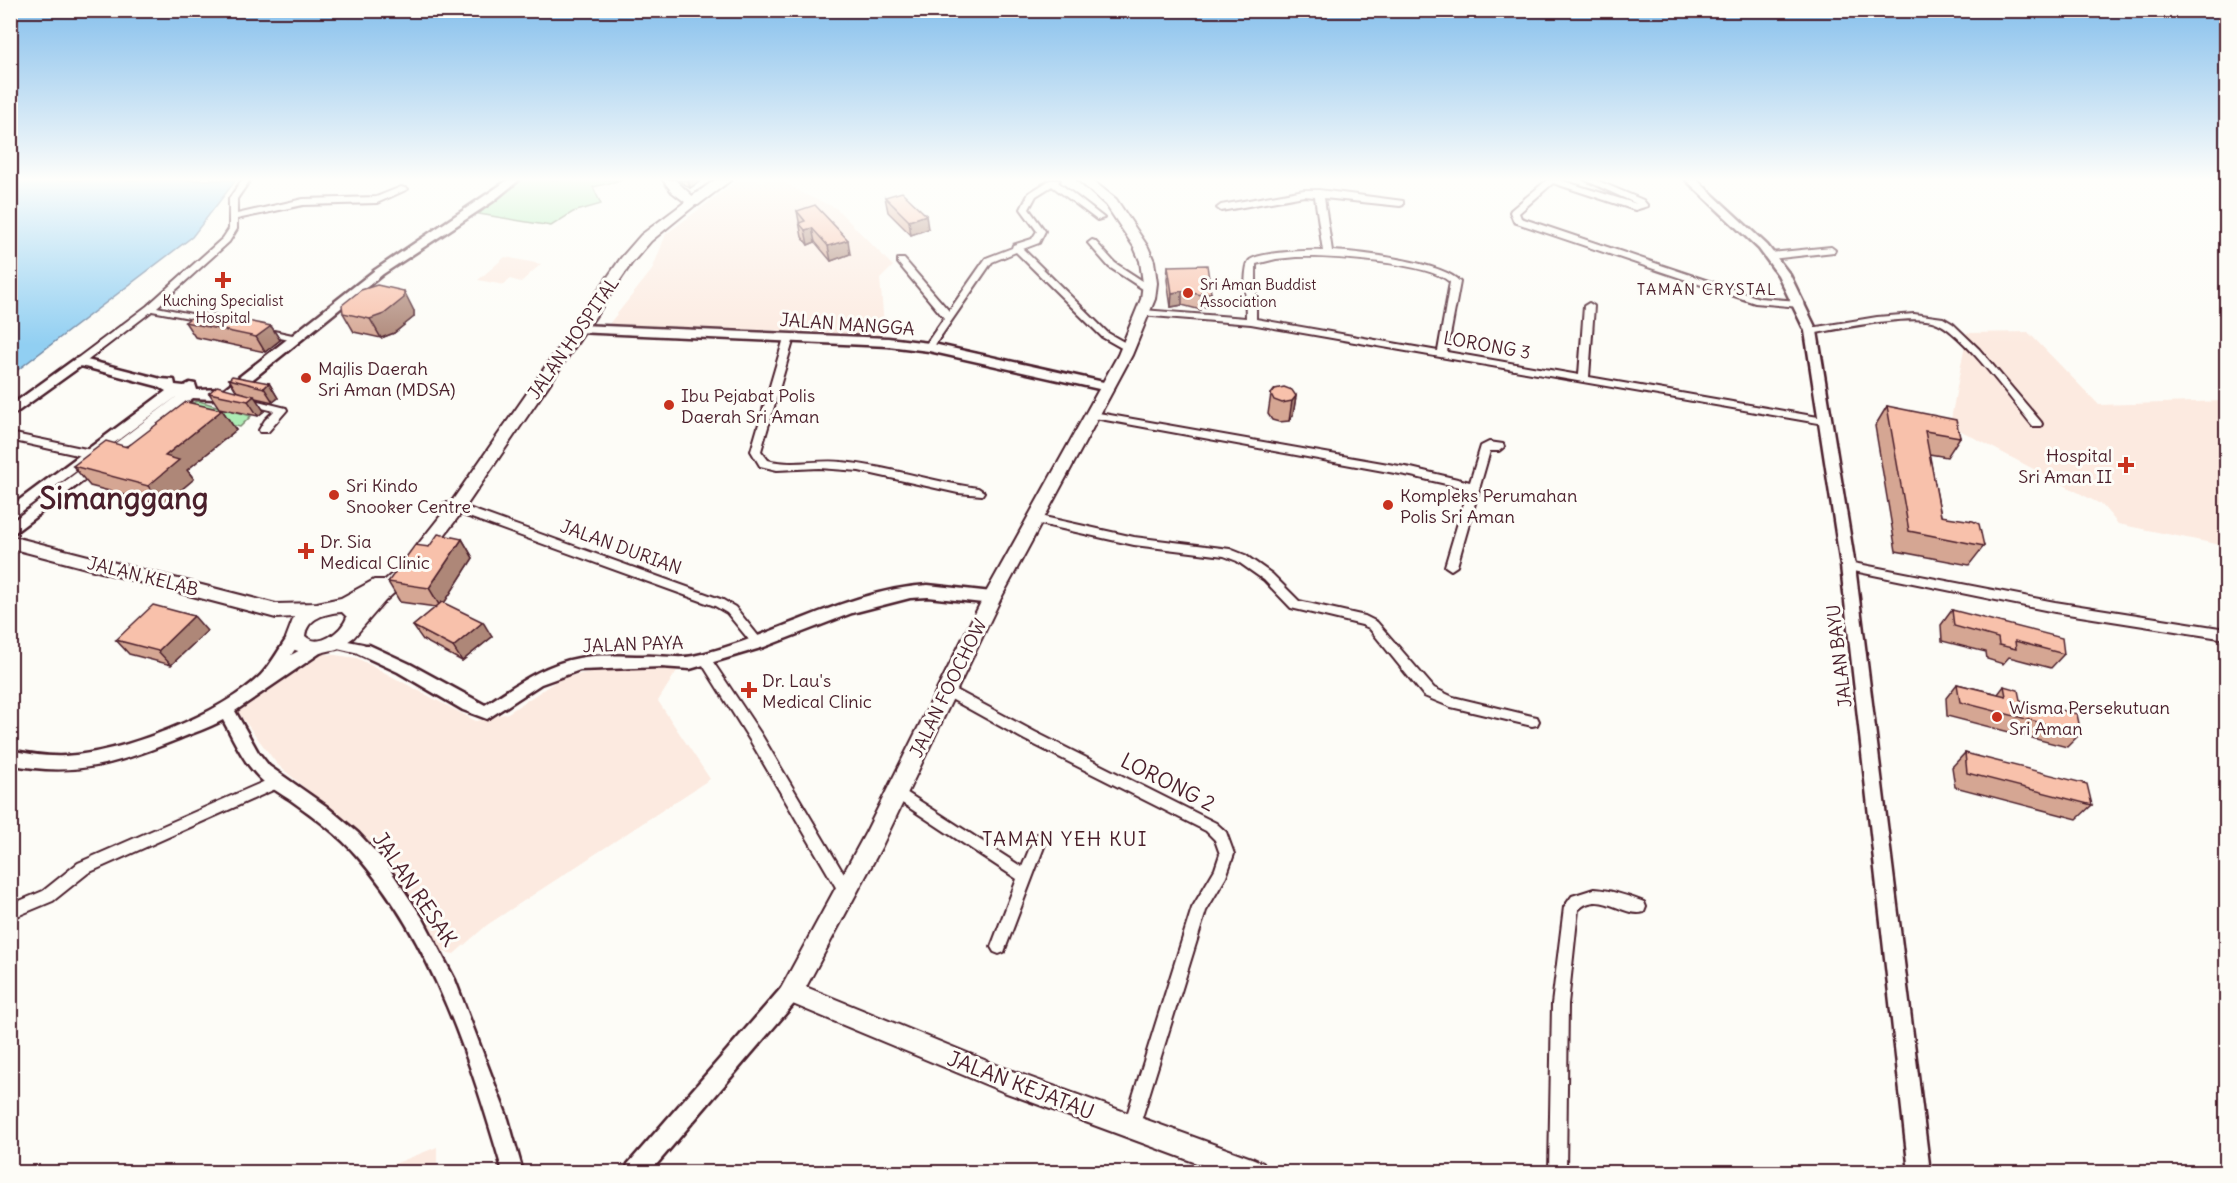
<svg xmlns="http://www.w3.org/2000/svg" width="2237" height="1183" viewBox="0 0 2237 1183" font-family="Delius,sans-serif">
<rect width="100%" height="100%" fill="#fdfcf7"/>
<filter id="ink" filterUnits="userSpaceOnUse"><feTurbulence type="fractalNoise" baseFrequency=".0167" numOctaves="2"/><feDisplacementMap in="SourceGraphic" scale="12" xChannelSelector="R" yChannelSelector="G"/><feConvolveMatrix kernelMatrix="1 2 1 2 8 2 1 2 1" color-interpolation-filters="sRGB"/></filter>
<g filter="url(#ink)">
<g fill="#fceae0">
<path d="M781 180 806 195 836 208 893 266 880 279 885 335 609 324 652 270 666 234 737 181Z"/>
<path d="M505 257 541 264 521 282 510 279 504 285 478 280Z"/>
<path d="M2028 332 2099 405 2226 401V546L2118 524 2102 505 1950 425 1967 333Z"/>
<path d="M320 653 357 658 476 721 508 713 561 678 610 668 678 669 658 701 710 779 487 925 454 954 439 951 372 846 277 764 237 711Z"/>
<path d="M437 1147V1172H374Z"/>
</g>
<g fill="#acecb4" stroke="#7b8670" stroke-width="1.5">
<path d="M519 180H622L593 187 601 204 573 212 551 226 479 214Z"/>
<path d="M199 401 251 416 240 427 200 419 182 405Z"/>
</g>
<path fill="#91cff2" stroke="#7589a2" stroke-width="1.5" d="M11 180H236L192 237 11 375Z"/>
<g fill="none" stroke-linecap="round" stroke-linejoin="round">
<defs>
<g id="minor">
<path d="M242 180H250L237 199V214L303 199 376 197 401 187 408 189 377 203 303 205 237 219V229L229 242 157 307 211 318V322L152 311 83 364H75V360L147 306 223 238 229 229V199Z"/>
<path d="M1050 180H1060L1058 182 1104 218 1097 220 1052 186 1036 196 1029 209 1045 231 1039 243 1023 249 1108 333 1131 346V350H1125L1102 337 1016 252 992 262 932 349H926L924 347 944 318 898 263V259H904L949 311 986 258 1012 248 1013 245 1032 239 1037 231 1021 209 1029 193Z"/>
<path d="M1547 180H1560L1637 204 1585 180H1596L1643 200 1648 206 1635 210 1553 183 1519 213 1521 218 1759 298 1800 301 1805 304 1800 307 1755 303 1514 222 1510 212 1511 210Z"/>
<path d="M1304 190H1319L1403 201V205L1400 206 1324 198 1332 251C1359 252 1444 262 1460 282L1447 352 1579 375 1584 306 1589 303 1594 306 1589 377 1824 418 1829 421 1824 424 1251 324 1140 315V311L1143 310 1246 318C1246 307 1243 269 1249 261 1256 252 1311 250 1323 251L1315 197 1304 196 1221 211 1217 208 1221 205ZM1296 257C1328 256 1428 262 1450 282L1438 351 1256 319V264L1276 259Z"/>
<path d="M1092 240 1095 241 1115 263 1152 287V291H1146L1109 267 1088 243Z"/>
<path d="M1831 247 1835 250 1834 252 1770 259 1765 256 1770 253Z"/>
<path d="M1914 314 1943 318 1953 324 1979 349 2041 422 2042 424 2041 426H2033C2013 402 1962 331 1935 322 1911 313 1839 329 1811 334L1806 331 1811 328 1877 317Z"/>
<path d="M260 328 297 336 299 338 294 341 257 333 255 331Z"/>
<path d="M789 335 794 338 761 451 768 460C791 467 818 459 842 462 888 466 932 482 978 488L984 492 982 495 958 493 859 471 819 468 777 470 760 466 751 451 784 338Z"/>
<path d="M246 398 286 408 287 410 268 432H260L259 430 265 420 274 411 242 403 241 401Z"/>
<path d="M1093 412 1411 468 1470 482 1481 446 1489 442 1503 444 1504 447 1499 451H1490L1457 566 1451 570 1445 566 1468 489 1411 476 1089 417 1088 415 1089 413Z"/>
<path d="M10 433 91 450 96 454 91 458 10 440Z"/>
<path d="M446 503 460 505 723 600 735 607 764 643 762 646H754L727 613 715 606 455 512 442 510 440 507 442 504Z"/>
<path d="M1035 515 1134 537 1230 549 1245 555 1272 574 1299 601 1365 616 1377 622 1434 688 1453 697 1532 716 1537 717 1539 721 1537 725 1532 726 1451 707 1424 696 1369 628 1362 625 1291 608 1264 580 1237 561 1224 556 1134 545 1031 522 1029 519Z"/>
<path d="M1848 562 2055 602 2226 629V639L2055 612 1844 569 1842 566Z"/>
<path d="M333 638 363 644 367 646 369 649 367 652 363 654 329 646 327 643 329 640Z"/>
<path d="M705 654 709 656 761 734 851 886 853 891 851 896 846 898 841 896 751 742 701 662 699 659 701 656Z"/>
<path d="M947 685 1035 732 1216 823 1226 832 1234 854 1226 877 1206 911 1137 1134 1131 1136 1125 1134 1123 1128 1192 908 1215 869 1220 854 1215 840 1206 831 1025 740 942 694 941 690 942 686Z"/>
<path d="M277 776 282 778 284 782 282 786 88 873 53 901 10 919V905L43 891 78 863Z"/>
<path d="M898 787 1022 867 1035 835 1040 833 1045 835 1047 839 1004 952 999 954 994 952 991 947 1017 879 893 797 891 793 893 789Z"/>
<path d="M1594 889C1611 890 1628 896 1644 902L1646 907 1644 912C1624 919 1600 888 1578 910L1568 1004 1566 1172H1549L1552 1004 1564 907 1572 896Z"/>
</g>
<g id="tertiary">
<path d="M508 180H519L492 202 383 274 233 395 212 399 193 398 10 536V523L179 395 10 520V507L166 391 157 386 81 366 10 417V406L75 359 79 358 161 379 174 380 175 385 184 386 190 383 195 384 197 390 224 389 375 270Z"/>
<path d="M1686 180H1697L1767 245 1790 275 1817 331 1855 566 1930 1172H1909L1841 566 1805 331 1778 275 1759 249Z"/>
<path d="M580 325 888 338 929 343 1108 383 1114 387 1108 391 929 351 888 346 576 332 574 329Z"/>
<path d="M928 585 992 592 997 594 1000 598 997 602 992 604 928 597 910 598 852 613 764 647 690 669 661 667 580 670 541 684 487 719 463 710 398 672 357 653 355 649 357 645H369L410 664 485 705C514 686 544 664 579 658 599 654 622 656 643 656 658 655 678 659 693 656 772 639 846 590 928 585Z"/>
<path d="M295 632 300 634 303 638 291 655 317 641 323 643 325 647 323 651 235 711 258 752 269 766 326 806 358 833 384 861 423 919 455 980 508 1119 523 1172H503C471 1063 434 944 358 857 339 835 316 818 292 801 280 793 265 785 256 774 242 759 233 738 223 720 209 728 192 733 176 740 119 763 73 778 10 764V750C29 754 46 757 65 756 122 753 220 715 261 675 272 664 280 647 290 634Z"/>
<path d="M791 983 798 985 801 992 798 999 650 1172H626L628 1164 784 985Z"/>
</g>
<g id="secondary">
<path d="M663 180H675L699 202 651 241 631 264 462 512 413 576 385 601 354 637 337 649 311 655 295 650 286 638 294 617 276 618 10 548V536L276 604 317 603 341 598 374 580H385L401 566 450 504 621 258 641 235 685 202 672 192ZM342 612 347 617C342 632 318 649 305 636 307 618 326 613 342 612Z"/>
<path d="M1078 180H1092L1116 199 1148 247 1154 261 1157 283 1155 299 1132 355 1001 598 882 846 806 987 1004 1068 1254 1159 1263 1163 1267 1172H1221L1004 1092 783 1000 779 992 866 832 983 598 1118 355 1141 299 1143 283 1140 261 1134 247 1106 205Z"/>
</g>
<path id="primary" d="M715 180H731L698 205H688L686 202 688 199Z"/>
</defs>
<use href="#minor" stroke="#4a1f2b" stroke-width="4"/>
<use href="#tertiary" stroke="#4a1f2b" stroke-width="5"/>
<use href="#secondary" stroke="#4a1f2b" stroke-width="4"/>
<use href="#primary" stroke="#4a1f2b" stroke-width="4"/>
<use href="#minor" fill="#fdfcf7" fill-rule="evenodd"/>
<use href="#tertiary" fill="#fdfcf7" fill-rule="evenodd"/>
<use href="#secondary" fill="#fdfcf7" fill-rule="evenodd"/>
<use href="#primary" fill="#fdfcf7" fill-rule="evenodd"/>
</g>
<g fill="#d5a693" stroke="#4a1f2b" stroke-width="1.5">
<path d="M678 180H702L690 188Z"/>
<path d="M885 197 928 229 911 235 888 212Z"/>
<path d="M797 211 850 254 831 261 815 242 808 245 802 237Z"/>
<path d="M1168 266 1211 293 1210 307H1201V310L1182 305 1171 307 1167 280Z"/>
<path d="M414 311V317L394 333 381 338 354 332 343 313Z"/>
<path d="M185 322 271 326 280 340 265 352 195 337Z"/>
<path d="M229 379 269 383 278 398 273 402 255 398 264 411 258 416 219 408 209 393 237 392Z"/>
<path d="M1271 394 1296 396 1293 415 1289 421 1279 422 1272 420 1268 414Z"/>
<path d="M1887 406 1960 437 1947 457 1929 454 1941 516 1984 546 1969 565 1896 551 1875 426Z"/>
<path d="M222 410 236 430 187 470 194 479 163 505 90 486 73 466Z"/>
<path d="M462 539 473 558 444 603 492 637 462 661 423 640 413 626 436 607 400 602 388 582 429 547Z"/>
<path d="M1952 610 2064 654 2051 668 2009 657 2003 664 1987 659 1986 652 1942 641 1941 625Z"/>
<path d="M207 631 171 665 129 654 116 640Z"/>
<path d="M1957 684 1998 694 2004 686 2020 700 2081 733 2067 747 1947 716 1946 698Z"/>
<path d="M1965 753 2092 805 2077 819 1955 787 1952 767Z"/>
</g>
<g fill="#ae8778" stroke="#4a1f2b" stroke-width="1.5">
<path d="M688 180H702L690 188Z"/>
<path d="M926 215 928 229 911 235 909 221Z"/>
<path d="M812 228 815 242 808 245 805 230Z"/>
<path d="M848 240 850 254 831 261 828 246Z"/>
<path d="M404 291 414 311V317L394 333 381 338 370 319Z"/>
<path d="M1182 291V305L1171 307 1172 293Z"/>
<path d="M271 326 280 340 265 352 256 337Z"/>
<path d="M269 383 278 398 273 402 264 388Z"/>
<path d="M254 396 264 411 258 416 248 401Z"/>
<path d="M1296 396 1293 415 1289 421 1292 401Z"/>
<path d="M222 410 236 430 187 470 194 479 163 505 148 486 165 456Z"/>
<path d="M462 539 473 558 441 608 429 588Z"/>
<path d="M194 616 207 631 171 665 158 651Z"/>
<path d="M483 622 492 637 462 661 453 647Z"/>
</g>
<g fill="#f8c1ab" stroke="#4a1f2b" stroke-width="1.5">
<path d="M902 192 926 215 909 221 885 197Z"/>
<path d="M815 205 848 240 828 246 812 228 805 230 799 223 805 221 797 211Z"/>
<path d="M1207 265 1211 293 1201 292 1202 295 1182 291 1172 293 1168 266Z"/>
<path d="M377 285 404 291V298L384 314 370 319 343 313 342 305 361 290Z"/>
<path d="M200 311 271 326 256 337 185 322Z"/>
<path d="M232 376 269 383 264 388 229 379Z"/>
<path d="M217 386 254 396 248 401 209 393Z"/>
<path d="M1284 387 1292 390 1296 396 1292 401 1282 403 1274 400 1271 394 1275 389Z"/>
<path d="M186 402 222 410 165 456 179 460 148 486 73 466 106 441 127 447Z"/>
<path d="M1887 406 1956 420 1960 437 1925 431 1941 516 1973 521 1979 524 1984 546 1909 531Z"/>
<path d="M438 534 462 539 429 588 388 582 415 545 429 547Z"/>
<path d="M442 602 483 622 453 647 413 626Z"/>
<path d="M153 605 194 616 158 651 116 640Z"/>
<path d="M1952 610 2062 638 2064 654 2015 641 2016 649 1999 645 1998 638 1954 626Z"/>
<path d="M1957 684 2006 696 2004 686 2018 690 2020 700 2077 714 2081 733 1960 702Z"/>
<path d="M1965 753 2087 784 2092 805 1967 773Z"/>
</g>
</g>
<linearGradient id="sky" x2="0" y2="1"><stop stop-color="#85bfec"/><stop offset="0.52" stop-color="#fefefb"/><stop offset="1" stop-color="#fefefb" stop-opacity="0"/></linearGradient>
<rect width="2237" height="345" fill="url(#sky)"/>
<g fill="#c8321e" stroke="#fdfcf7" stroke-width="2">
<path d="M220 271h6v6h6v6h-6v6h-6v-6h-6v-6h6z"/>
<circle cx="1188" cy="293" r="6"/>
<circle cx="306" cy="378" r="6"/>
<circle cx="669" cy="405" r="6"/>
<path d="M2123 456h6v6h6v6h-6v6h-6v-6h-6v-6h6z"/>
<circle cx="334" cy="495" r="6"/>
<circle cx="1388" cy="505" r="6"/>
<path d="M303 542h6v6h6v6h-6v6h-6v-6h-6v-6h6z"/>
<path d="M746 681h6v6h6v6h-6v6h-6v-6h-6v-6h6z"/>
<circle cx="1997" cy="717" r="6"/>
</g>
<g text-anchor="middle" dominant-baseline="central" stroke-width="6" stroke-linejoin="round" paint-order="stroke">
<g font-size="15" fill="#4a1f2b" stroke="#fdfcf7" text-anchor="start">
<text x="1200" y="284">Sri Aman Buddist<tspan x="1200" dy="17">Association</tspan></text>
<text x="223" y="300" text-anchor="middle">Kuching Specialist<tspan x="223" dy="17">Hospital</tspan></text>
</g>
<g font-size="16" letter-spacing="1.5" fill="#4a1f2b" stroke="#fdfcf7">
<text x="1707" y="289">TAMAN CRYSTAL</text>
</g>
<g font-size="18" fill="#4a1f2b" stroke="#fdfcf7">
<text transform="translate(847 324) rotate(4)">JALAN MANGGA</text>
<text transform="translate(573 338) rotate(-55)">JALAN HOSPITAL</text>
<text transform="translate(1487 345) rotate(10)">LORONG 3</text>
<text transform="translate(621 547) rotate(20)">JALAN DURIAN</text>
<text transform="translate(143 576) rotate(14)">JALAN KELAB</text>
<text transform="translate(633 644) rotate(-2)">JALAN PAYA</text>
<text transform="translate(1839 656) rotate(-97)">JALAN BAYU</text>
<text transform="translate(948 688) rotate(-64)">JALAN FOOCHOW</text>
</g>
<g font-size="18" fill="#4a1f2b" stroke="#fdfcf7" text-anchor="start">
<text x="318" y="368">Majlis Daerah<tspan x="318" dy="21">Sri Aman (MDSA)</tspan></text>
<text x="681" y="395">Ibu Pejabat Polis<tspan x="681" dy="21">Daerah Sri Aman</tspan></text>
<text x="2112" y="455" text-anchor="end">Hospital<tspan x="2112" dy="21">Sri Aman II</tspan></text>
<text x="346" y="485">Sri Kindo<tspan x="346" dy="21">Snooker Centre</tspan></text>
<text x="1400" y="495">Kompleks Perumahan<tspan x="1400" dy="21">Polis Sri Aman</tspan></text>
<text x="320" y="541">Dr. Sia<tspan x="320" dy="21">Medical Clinic</tspan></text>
<text x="762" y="680">Dr. Lau's<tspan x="762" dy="21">Medical Clinic</tspan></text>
<text x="2009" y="707">Wisma Persekutuan<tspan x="2009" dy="21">Sri Aman</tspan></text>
</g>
<g font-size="20" letter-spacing="1.5" fill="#4a1f2b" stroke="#fdfcf7">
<text x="1065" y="838">TAMAN YEH KUI</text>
</g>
<g font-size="21" fill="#4a1f2b" stroke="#fdfcf7">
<text transform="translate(1168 782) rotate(27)">LORONG 2</text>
<text transform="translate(415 889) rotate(56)">JALAN RESAK</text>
<text transform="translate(1021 1085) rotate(21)">JALAN KEJATAU</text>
</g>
<g font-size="30" font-weight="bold" fill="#4a1f2b" stroke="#fdfcf7">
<text x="124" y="498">Simanggang</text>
</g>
</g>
<rect width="2237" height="1183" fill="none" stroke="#fdfcf7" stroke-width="36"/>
<rect x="18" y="18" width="2201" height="1147" fill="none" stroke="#4a1f2b" stroke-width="2" filter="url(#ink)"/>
</svg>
